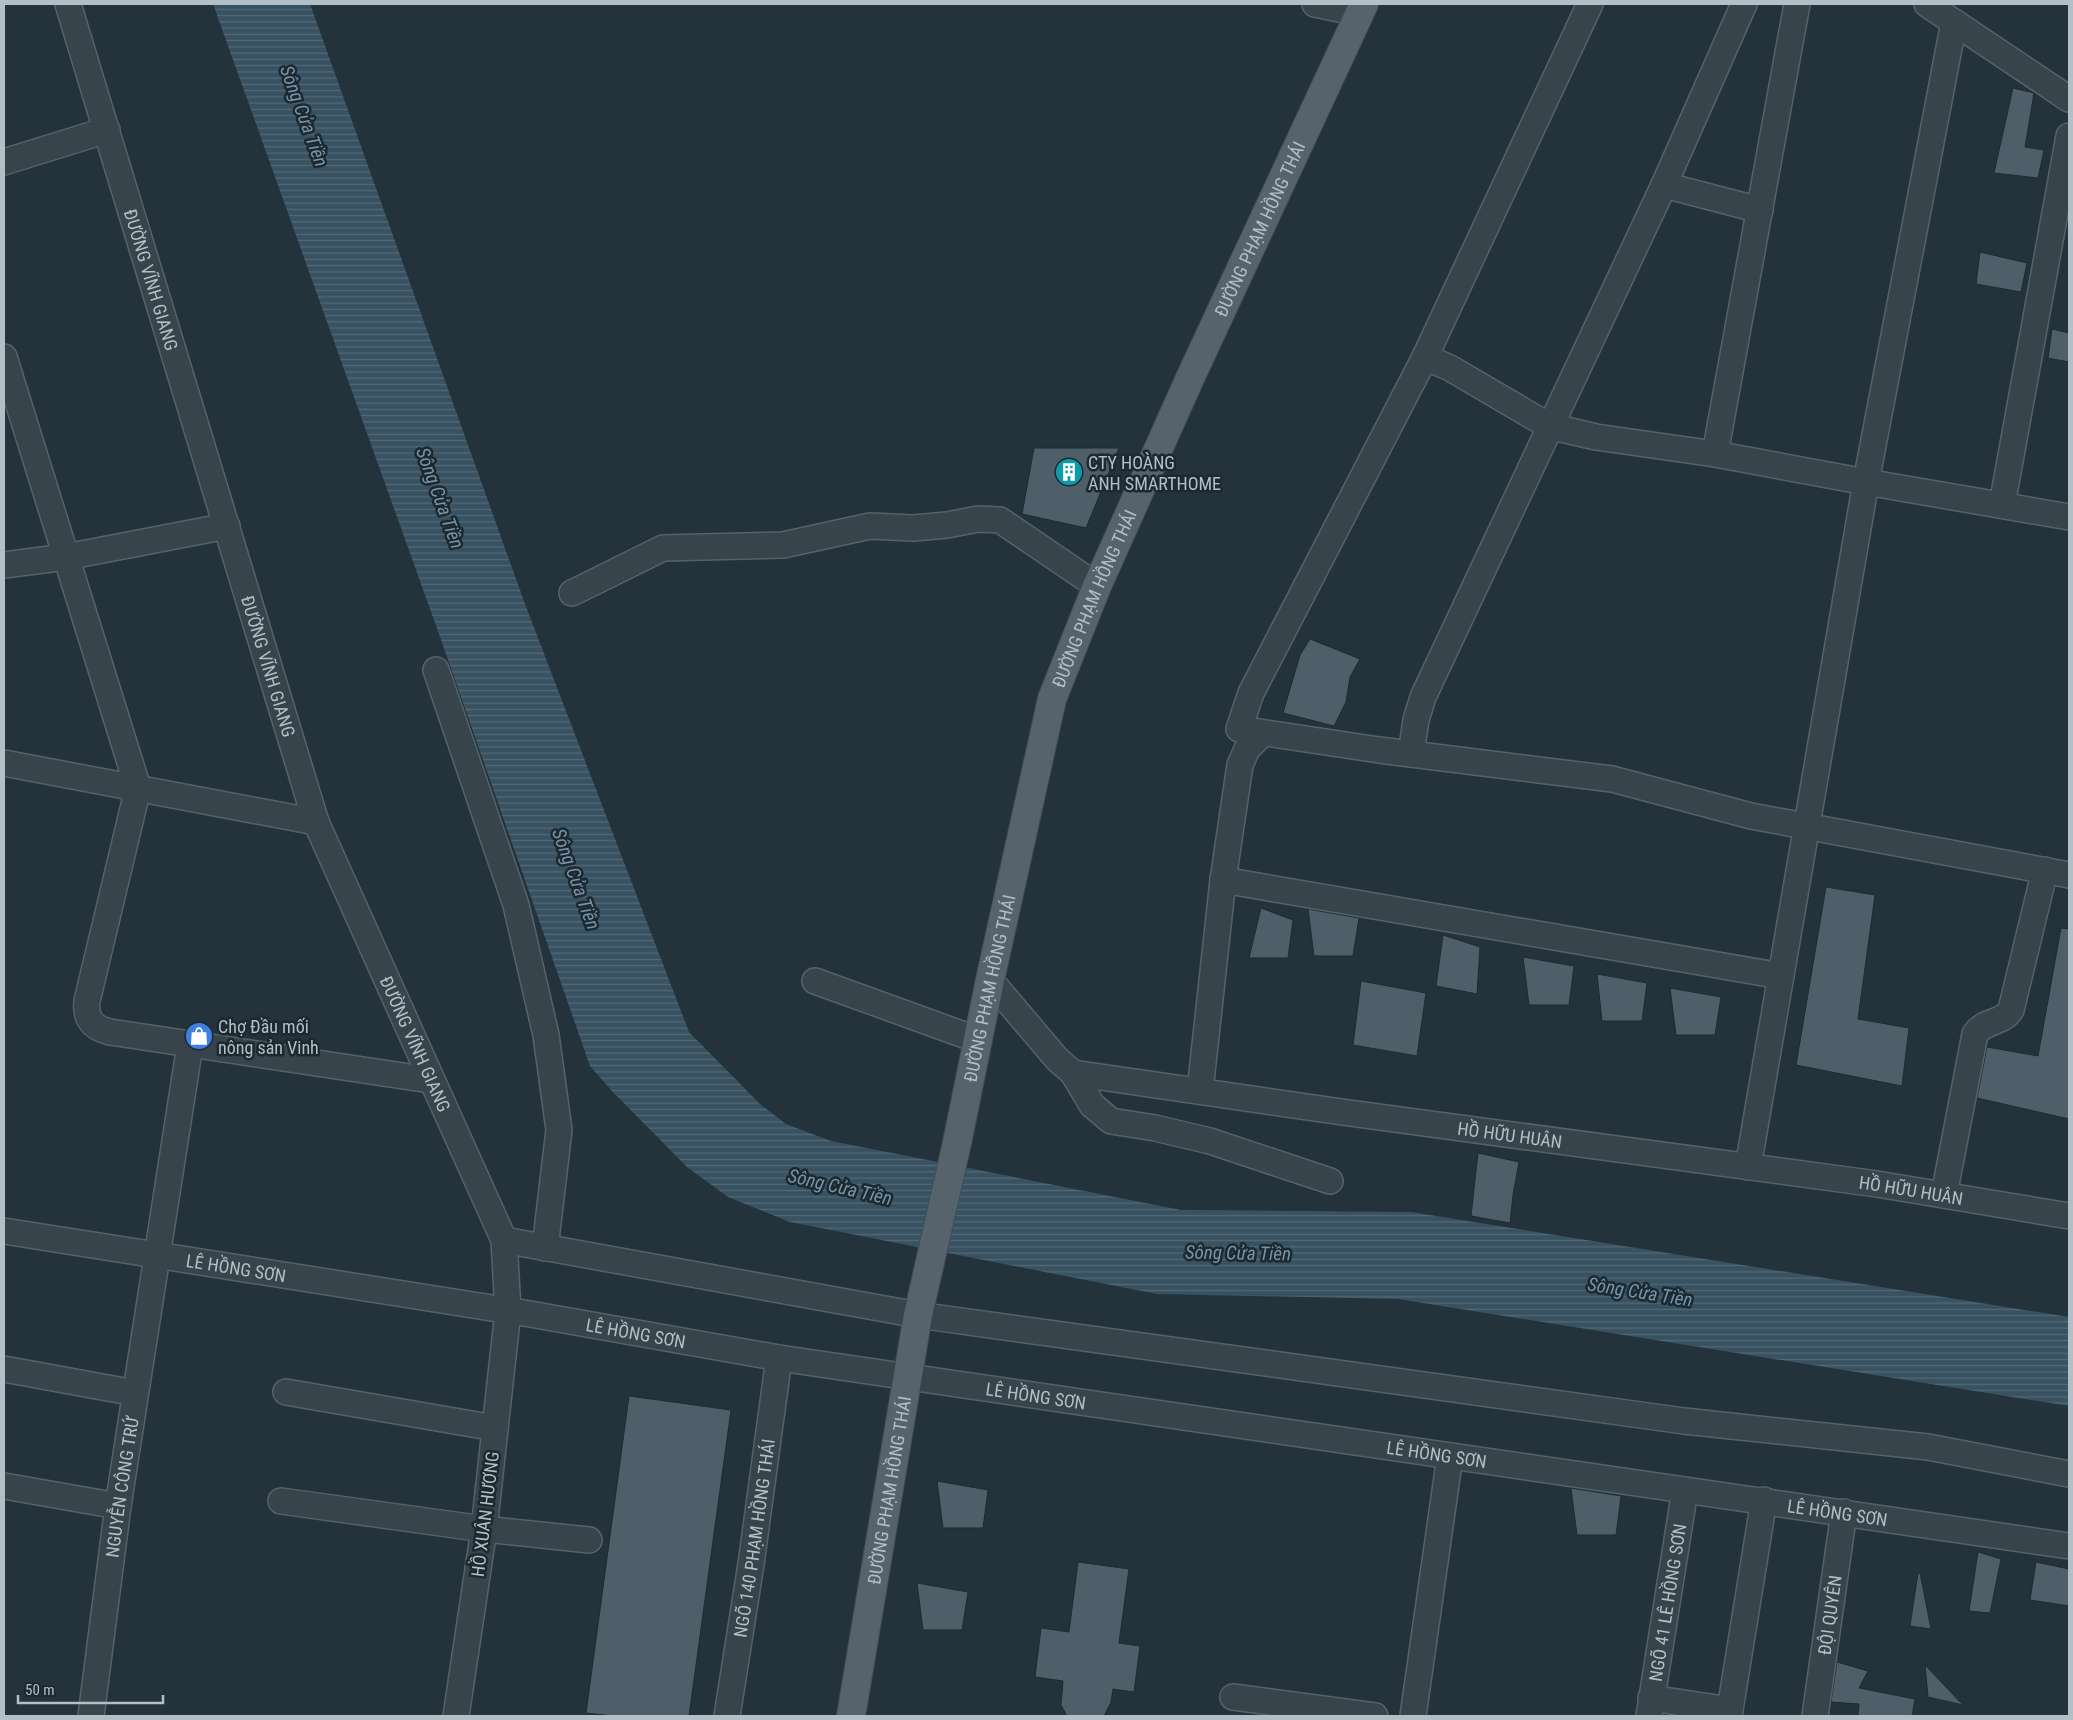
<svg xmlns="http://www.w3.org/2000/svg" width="2073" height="1720" viewBox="0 0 2073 1720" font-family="'Roboto Condensed',sans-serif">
<defs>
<pattern id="water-rules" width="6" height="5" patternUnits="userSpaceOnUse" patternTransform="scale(1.25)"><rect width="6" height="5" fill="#395262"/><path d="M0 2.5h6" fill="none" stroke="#536977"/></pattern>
</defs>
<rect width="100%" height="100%" fill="#24323b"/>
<path fill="url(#water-rules)" d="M213 4H310L525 604 689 1032 760 1104 786 1124 831 1141 1181 1210 1411 1212 2069 1317V1406L1398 1299 1157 1294 790 1222 728 1197 687 1167 611 1090 590 1066 439 634Z"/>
<g fill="#4f5f69" stroke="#1f2b33">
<path d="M2013 88 2034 93 2025 147 2044 150 2038 178 1994 173Z"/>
<path d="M1980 252 2027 263 2021 292 1976 284Z"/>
<path d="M2052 329 2069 333V362L2048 358Z"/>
<path d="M1034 448H1119L1086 528 1022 514Z"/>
<path d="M1310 639 1360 659 1350 677 1346 702 1334 726 1283 713 1300 655Z"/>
<path d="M1826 887 1875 895 1858 1019 1909 1028 1902 1086 1796 1065Z"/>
<path d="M1261 908 1293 920 1288 958H1249Z"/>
<path d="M1308 909 1359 918 1353 956H1314Z"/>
<path d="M2061 928 2069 929V1119L1977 1098 1987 1047 2038 1056Z"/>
<path d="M1443 935 1480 947 1477 994 1436 986Z"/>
<path d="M1523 957 1574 966 1569 1005H1529Z"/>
<path d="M1597 974 1647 983 1642 1021H1602Z"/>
<path d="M1361 981 1426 993 1417 1056 1353 1045Z"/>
<path d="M1670 988 1721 997 1715 1035H1676Z"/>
<path d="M1478 1153 1519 1162 1513 1195 1510 1223 1471 1216Z"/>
<path d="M629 1396 731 1410 689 1716H613L586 1713Z"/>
<path d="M937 1481 988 1490 983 1528H943Z"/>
<path d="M1571 1488 1621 1496 1616 1535H1577Z"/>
<path d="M1978 1552 2001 1559 1990 1613 1969 1611Z"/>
<path d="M1078 1562 1129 1569 1119 1643 1140 1646 1134 1692 1113 1689 1111 1702 1104 1716H1067L1061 1705 1063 1681 1035 1677 1041 1628 1069 1632Z"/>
<path d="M2036 1562 2069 1569V1606L2030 1600Z"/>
<path d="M1918 1573H1920L1931 1629 1910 1626Z"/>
<path d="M917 1583 968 1592 962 1630H923Z"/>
<path d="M1837 1662 1868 1671 1859 1688 1915 1699 1912 1716H1858L1859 1704 1831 1702Z"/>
<path d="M1925 1665 1963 1705 1928 1697Z"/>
</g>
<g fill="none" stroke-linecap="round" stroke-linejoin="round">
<defs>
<g id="minor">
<path id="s1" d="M68 4 316 822 504 1240 508 1311 484 1529 456 1716"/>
<path d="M1315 4 1359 13"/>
<path d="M1927 4 2069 99"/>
<path d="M4 162 107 130"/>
<path d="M1664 185 1760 210"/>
<path d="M4 357 138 788 87 1001C85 1019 93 1028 110 1032L430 1080"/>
<path d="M1425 357 1590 4"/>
<path d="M1715 454 1797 4"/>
<path d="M2002 505 2069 136"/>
<path d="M2069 517 1866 482 1715 454 1596 437 1549 426 1450 368 1425 357 1251 693 1239 729 1379 750 1612 779 1751 816 2069 875"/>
<path d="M4 565 66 557 227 526"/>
<path d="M572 593 663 548 783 545 870 526 913 528 947 525 978 519 1000 520 1097 586"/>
<path d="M436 670 516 905 546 1035 559 1130 545 1248"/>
<path d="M1411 754 1416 720 1423 697 1664 185 1744 4"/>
<path d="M4 763 316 822"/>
<path d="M1223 880 1781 976"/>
<path id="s2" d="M990 980 1057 1059 1073 1073 1342 1112 1877 1184 2069 1216"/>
<path d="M815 981 978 1040"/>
<path d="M1073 1073 1092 1105 1111 1121 1155 1128 1210 1141 1330 1181"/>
<path d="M1200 1091 1223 880 1240 765 1247 749 1263 733"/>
<path d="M1748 1167 1866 482 1954 22"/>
<path d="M1944 1195 1975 1034C1984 1020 2002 1024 2011 1010L2045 870"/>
<path id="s3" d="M4 1231 530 1314 779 1358 2069 1546"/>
<path d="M504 1240 918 1315 1684 1421 1928 1447 2069 1474"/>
<path d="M4 1369 135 1393"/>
<path d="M286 1392 495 1428"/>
<path d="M4 1486 118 1506"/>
<path d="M281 1501 484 1529 589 1540"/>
<path d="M1233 1697 1375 1716"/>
<path d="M1651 1698 1730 1710"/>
<path id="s4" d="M91 1716 118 1506 190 1045"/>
<path id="s5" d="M727 1716 751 1564 779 1358"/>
<path d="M1413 1716 1450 1456"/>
<path id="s6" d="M1649 1716 1685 1490"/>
<path d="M1729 1716 1764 1500"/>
<path id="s7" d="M1815 1716 1844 1512"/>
</g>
<g id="major">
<path id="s8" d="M851 1716 918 1315 957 1143 990 980 1052 699 1097 586 1191 376 1364 4"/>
</g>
</defs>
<use href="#minor" stroke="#56626a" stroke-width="28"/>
<use href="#major" stroke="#414d55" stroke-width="30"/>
<use href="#minor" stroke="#38444c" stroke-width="25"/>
<use href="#major" stroke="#56636c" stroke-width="28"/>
</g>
<defs>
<symbol id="building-disc" viewBox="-11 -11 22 22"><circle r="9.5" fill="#0f9aa8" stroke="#1d2930"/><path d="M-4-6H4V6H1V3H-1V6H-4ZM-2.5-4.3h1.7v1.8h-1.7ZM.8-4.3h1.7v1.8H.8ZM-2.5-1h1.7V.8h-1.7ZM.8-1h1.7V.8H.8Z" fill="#fff"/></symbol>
<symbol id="shop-disc" viewBox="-11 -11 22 22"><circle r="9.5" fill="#3f7fe0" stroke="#1d2930"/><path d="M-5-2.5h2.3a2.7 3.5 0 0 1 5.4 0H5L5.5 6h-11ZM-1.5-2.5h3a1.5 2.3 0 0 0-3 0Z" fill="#fff"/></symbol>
</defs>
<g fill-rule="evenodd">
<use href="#building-disc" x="1053" y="456" width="32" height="32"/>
<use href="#shop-disc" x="183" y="1020" width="32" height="32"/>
</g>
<g text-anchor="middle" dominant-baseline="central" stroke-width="5" stroke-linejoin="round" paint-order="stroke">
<g font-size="18" fill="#b3bfc7" stroke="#1d2930">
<text stroke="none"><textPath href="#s8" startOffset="1551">ĐƯỜNG PHẠM HỒNG THÁI</textPath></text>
<text stroke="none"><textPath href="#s1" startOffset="288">ĐƯỜNG VĨNH GIANG</textPath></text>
<text stroke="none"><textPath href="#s8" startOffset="1146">ĐƯỜNG PHẠM HỒNG THÁI</textPath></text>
<text stroke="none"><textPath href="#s1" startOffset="692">ĐƯỜNG VĨNH GIANG</textPath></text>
<text stroke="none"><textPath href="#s8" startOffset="741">ĐƯỜNG PHẠM HỒNG THÁI</textPath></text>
<text stroke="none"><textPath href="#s1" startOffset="1098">ĐƯỜNG VĨNH GIANG</textPath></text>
<text stroke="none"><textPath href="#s2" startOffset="566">HỒ HỮU HUÂN</textPath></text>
<text stroke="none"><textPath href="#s2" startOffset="971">HỒ HỮU HUÂN</textPath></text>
<text stroke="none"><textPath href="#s3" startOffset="235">LÊ HỒNG SƠN</textPath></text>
<text stroke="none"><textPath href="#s3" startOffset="640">LÊ HỒNG SƠN</textPath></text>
<text stroke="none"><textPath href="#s3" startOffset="1045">LÊ HỒNG SƠN</textPath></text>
<text stroke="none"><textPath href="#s3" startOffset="1450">LÊ HỒNG SƠN</textPath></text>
<text stroke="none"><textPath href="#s4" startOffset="231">NGUYỄN CÔNG TRỨ</textPath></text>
<text stroke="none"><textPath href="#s8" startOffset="229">ĐƯỜNG PHẠM HỒNG THÁI</textPath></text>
<text stroke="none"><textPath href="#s3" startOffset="1855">LÊ HỒNG SƠN</textPath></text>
<text transform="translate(485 1514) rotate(-83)">HỒ XUÂN HƯƠNG</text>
<text stroke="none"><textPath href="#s5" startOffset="180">NGÕ 140 PHẠM HỒNG THÁI</textPath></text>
<text stroke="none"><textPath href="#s6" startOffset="115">NGÕ 41 LÊ HỒNG SƠN</textPath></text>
<text stroke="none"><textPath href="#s7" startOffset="102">ĐỘI QUYÊN</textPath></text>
</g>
<g font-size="18" fill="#b3bfc7" stroke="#1d2930" text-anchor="start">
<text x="1088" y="462">CTY HOÀNG<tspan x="1088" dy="21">ANH SMARTHOME</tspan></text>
<text x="218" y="1026">Chợ Đầu mối<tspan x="218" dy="21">nông sản Vinh</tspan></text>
</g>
<g font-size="19" font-style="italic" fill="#7596aa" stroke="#1d2930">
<text transform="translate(304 116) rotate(70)">Sông Cửa Tiền</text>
<text transform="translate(440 498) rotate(70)">Sông Cửa Tiền</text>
<text transform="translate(576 879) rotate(70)">Sông Cửa Tiền</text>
<text transform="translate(840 1187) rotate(13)">Sông Cửa Tiền</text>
<text transform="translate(1238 1253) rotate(1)">Sông Cửa Tiền</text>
<text transform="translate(1640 1292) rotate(9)">Sông Cửa Tiền</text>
</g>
</g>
<rect width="2073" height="1720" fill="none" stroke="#b3bfc7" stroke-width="10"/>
<path d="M18 1695v8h145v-8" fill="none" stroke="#b3bfc7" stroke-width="2.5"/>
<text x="25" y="1695" font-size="15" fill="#b3bfc7" stroke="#1d2930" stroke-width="4" paint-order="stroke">50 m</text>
</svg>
